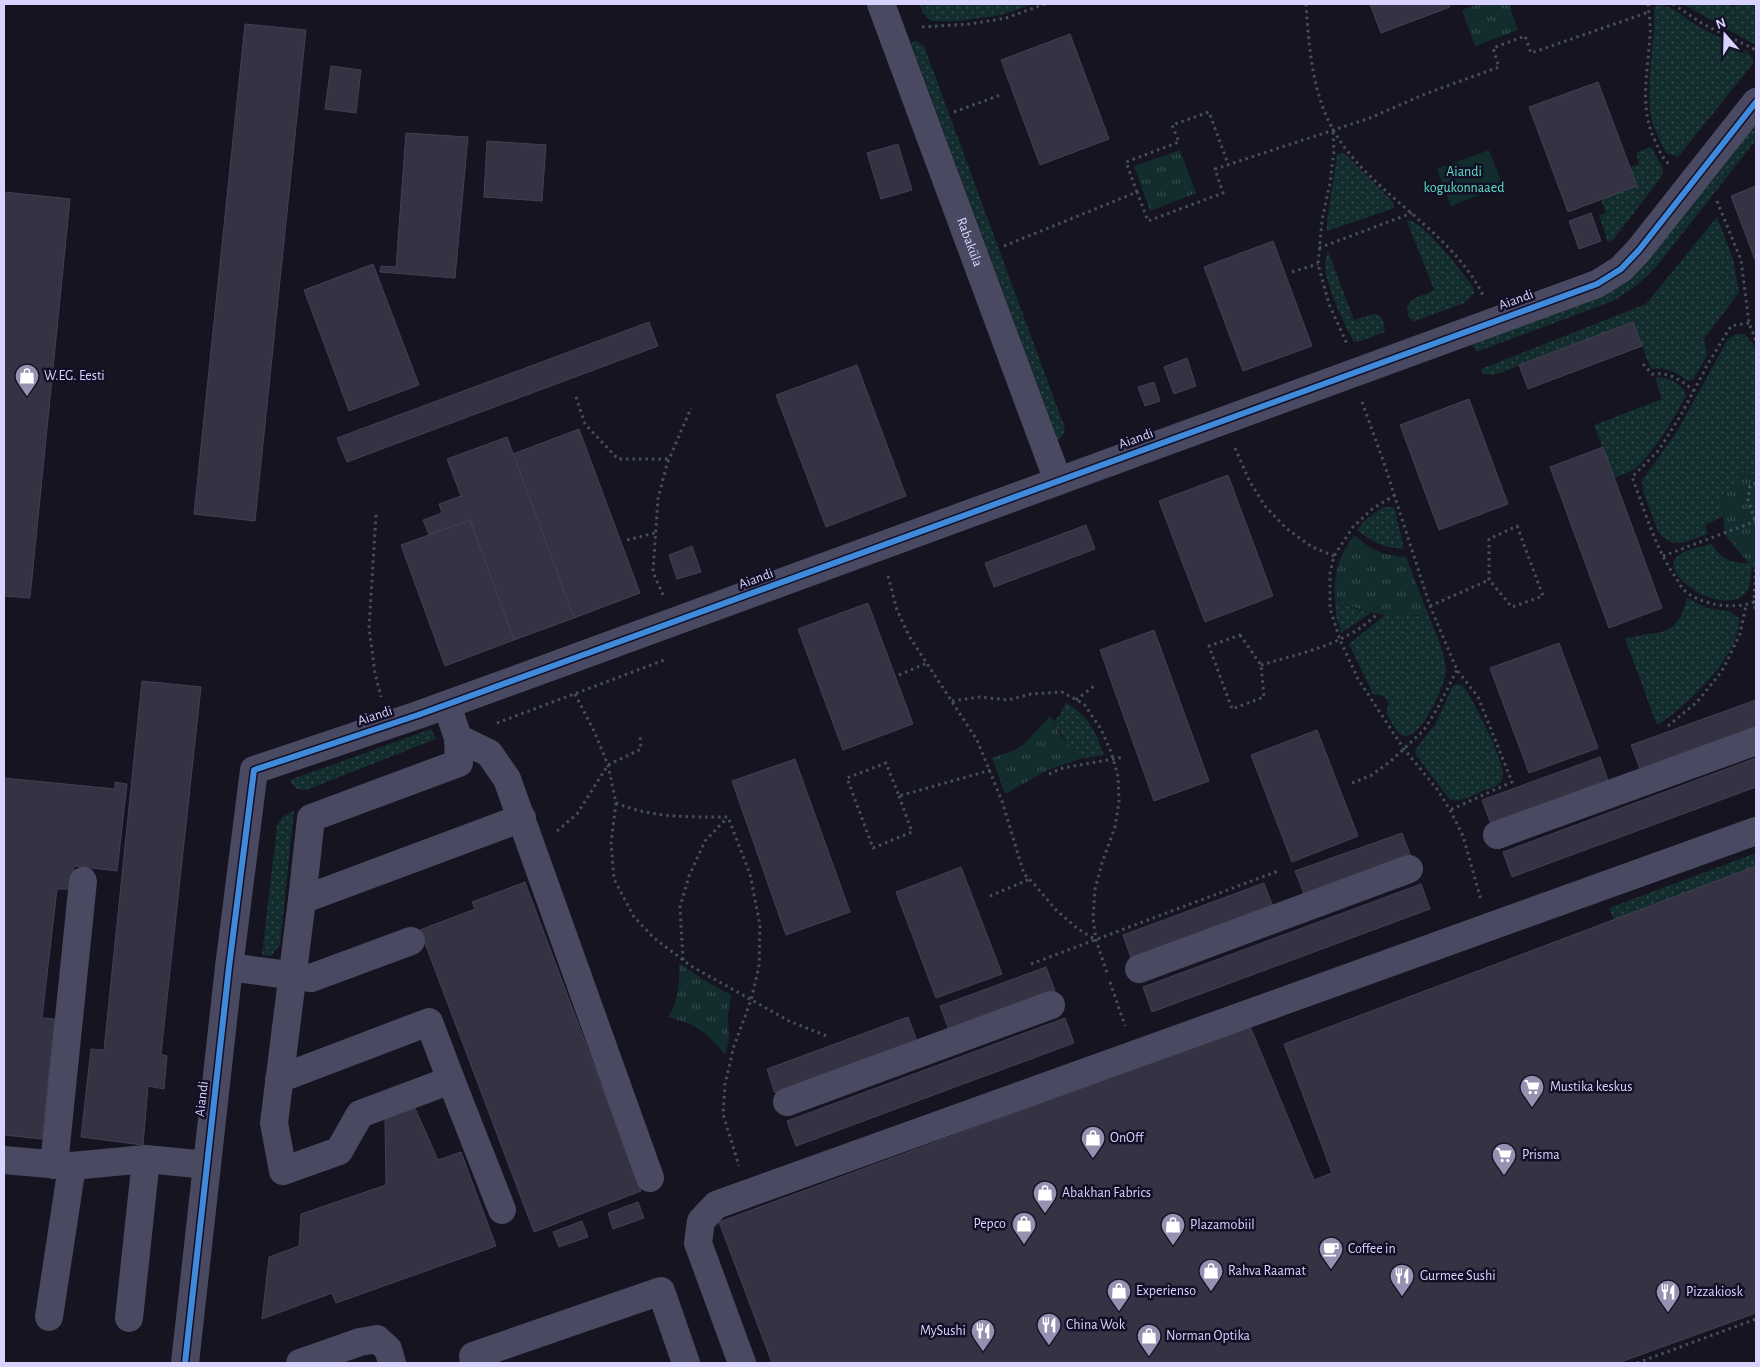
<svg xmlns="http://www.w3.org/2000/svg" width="1760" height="1367" viewBox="0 0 1760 1367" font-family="'Alegreya Sans',sans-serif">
<defs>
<pattern id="grass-dots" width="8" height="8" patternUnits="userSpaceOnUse" patternTransform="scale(1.25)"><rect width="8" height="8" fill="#132c2d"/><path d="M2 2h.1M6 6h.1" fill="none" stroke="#354a4c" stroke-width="1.8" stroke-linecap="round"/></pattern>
<pattern id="park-tufts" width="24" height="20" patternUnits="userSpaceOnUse" patternTransform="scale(1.25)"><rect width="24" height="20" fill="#132c2d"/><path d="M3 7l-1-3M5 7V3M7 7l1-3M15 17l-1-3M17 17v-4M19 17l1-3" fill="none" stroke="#354a4c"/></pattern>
</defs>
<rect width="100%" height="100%" fill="#161421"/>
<g fill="url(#grass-dots)">
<path d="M919 4H1033L1002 15 958 21H931L923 13Z"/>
<path d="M1659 4 1673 9 1699 27 1747 51 1753 60 1752 65 1678 157 1666 153C1660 140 1651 125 1650 109 1646 75 1656 42 1654 8Z"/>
<path d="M1683 4H1731L1732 7 1741 4H1756V44L1750 42Z"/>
<path d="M916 41 924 46 1065 428 1063 435 1058 440 911 43Z"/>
<path d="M1756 123V140L1656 267C1643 281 1630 291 1613 301L1476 352 1472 343 1607 292Z"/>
<path d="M1651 147 1663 168 1662 176 1613 240 1608 243 1599 215 1606 213 1601 200 1636 186 1630 167 1639 164 1636 153Z"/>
<path d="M1341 153H1344L1392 201 1395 208 1327 231V222L1337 155Z"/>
<path d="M1717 217 1733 259 1739 292 1704 339 1707 355 1693 380 1687 381C1675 371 1667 367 1651 369L1633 323 1494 375 1483 374 1481 369 1646 304Z"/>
<path d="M1409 220C1428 226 1461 271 1474 288V293L1464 303 1413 322 1408 316C1404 295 1421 298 1434 290L1407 221Z"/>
<path d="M1328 251 1354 320C1372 315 1383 306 1385 332L1358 342 1354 341C1344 326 1326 284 1325 266 1325 261 1327 256 1328 251Z"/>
<path d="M1737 334H1745L1753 344 1756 354V477L1743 472 1721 500 1723 516 1705 525 1708 534C1689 540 1672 552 1658 531L1643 491 1642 480 1676 433 1728 339Z"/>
<path d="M1660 377C1671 379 1684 384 1686 396 1672 421 1657 449 1636 468 1630 473 1621 475 1614 478L1594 425 1662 399 1655 378Z"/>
<path d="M1383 507H1392L1395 509 1404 549C1380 546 1377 545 1357 530L1365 520Z"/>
<path d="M1712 544C1718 555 1728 562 1741 563 1746 564 1748 562 1752 566 1751 573 1751 583 1748 589 1731 622 1659 577 1676 558 1683 549 1702 547 1712 544Z"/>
<path d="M1687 598 1707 608 1729 611 1739 618C1743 652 1685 709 1657 725L1625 639C1659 628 1676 642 1687 598Z"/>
<path d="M1335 599 1356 609 1371 613 1341 633 1336 616Z"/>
<path d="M1428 614C1435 632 1445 651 1446 670 1446 683 1420 745 1401 735 1395 731 1390 719 1386 713L1389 703 1383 696 1373 694 1349 644 1385 615 1413 616Z"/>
<path d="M1456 684 1463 685C1472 699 1509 767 1502 780 1499 787 1489 789 1483 791 1472 796 1462 802 1450 800L1416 755 1415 750 1436 723 1452 687Z"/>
<path d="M1066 702C1089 717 1095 729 1104 755L1080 759 1069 746 1053 722 1060 715Z"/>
<path d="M431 729 436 739 306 790C297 790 294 788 290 780Z"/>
<path d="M294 811 280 945 271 956 262 955 277 826 282 817Z"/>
<path d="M1756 853V866L1614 920 1609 908Z"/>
</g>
<g fill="url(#park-tufts)">
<path d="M1478 4H1509L1518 30 1475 46 1462 10Z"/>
<path d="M1180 150 1196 193 1150 211 1134 166Z"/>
<path d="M1743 471 1756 477V567L1753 568 1725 535 1721 500Z"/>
<path d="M1354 535C1372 551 1382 555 1406 557L1428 614C1392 619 1368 615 1335 599 1333 575 1339 555 1354 535Z"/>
<path d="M1050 716 1060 735 1080 759 1046 771 1005 794 992 758 1015 750 1025 743Z"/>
<path d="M679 963 704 980 731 995 728 1014 729 1041 725 1054C705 1031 698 1025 668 1017 679 1000 680 982 679 963Z"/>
</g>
<path fill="#132c2d" d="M1489 150 1503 186 1451 206 1437 169Z"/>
<g fill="#343243" stroke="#433f54">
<path d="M1370 4H1449L1450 7 1381 33Z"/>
<path d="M245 24 306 30 255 521 194 514Z"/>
<path d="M1070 34 1109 139 1040 165 1001 60Z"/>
<path d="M331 66 361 70 356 113 325 109Z"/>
<path d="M1598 82 1637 186 1568 212 1529 107Z"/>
<path d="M406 133 468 137 455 278 380 272 381 266 396 267Z"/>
<path d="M487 141 546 145 542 201 484 197Z"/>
<path d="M898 144 912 190 881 199 867 153Z"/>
<path d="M1756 186V262L1731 196Z"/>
<path d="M4 192 70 199 30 598 4 596Z"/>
<path d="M1591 213 1601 241 1579 249 1569 221Z"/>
<path d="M1273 241 1312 346 1243 371 1204 267Z"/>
<path d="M373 264 419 385 349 411 304 290Z"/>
<path d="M649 322 658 346 347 462 337 438Z"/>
<path d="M1633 322 1642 346 1528 389 1519 365Z"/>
<path d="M1187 358 1196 386 1174 394 1164 367Z"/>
<path d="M857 365 906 496 826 527 776 395Z"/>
<path d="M1154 382 1160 401 1145 406 1138 387Z"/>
<path d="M1469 399 1508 504 1439 530 1400 425Z"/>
<path d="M579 429 640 593 574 618 513 454Z"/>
<path d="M507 437 574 618 514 640 470 520 429 534 423 520 442 513 439 504 461 496 447 459Z"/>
<path d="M1603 447 1662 608 1609 628 1550 467Z"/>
<path d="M1228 475 1273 596 1205 622 1159 501Z"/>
<path d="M470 520 514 640 445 666 401 545Z"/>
<path d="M1086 525 1095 549 994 587 985 563Z"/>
<path d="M692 546 701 572 677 579 669 555Z"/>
<path d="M868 603 913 724 843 750 798 629Z"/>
<path d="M1154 630 1209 781 1154 801 1100 650Z"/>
<path d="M1559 643 1598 748 1529 773 1490 668Z"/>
<path d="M142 681 201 687 161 1054 167 1056 164 1089 148 1086 143 1145 81 1137 91 1049 104 1050Z"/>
<path d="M1756 700V727L1640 769 1631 745Z"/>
<path d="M1317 730 1358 836 1292 862 1251 755Z"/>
<path d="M1600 757 1608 781 1491 824 1482 800Z"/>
<path d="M1756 758V787L1512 877 1503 852Z"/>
<path d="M795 759 850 912 786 935 732 781Z"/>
<path d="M4 778 115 789V782L127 784 117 871 74 866 71 889H57L42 1018 55 1019 42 1139 4 1135Z"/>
<path d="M1402 833 1411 857 1305 896 1295 871Z"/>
<path d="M1756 866V1313L1618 1363H772L719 1222 1250 1026 1314 1180 1332 1173 1284 1044Z"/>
<path d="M961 867 1002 974 936 998 896 892Z"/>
<path d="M525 882 641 1191 534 1232 420 930 475 909 472 902Z"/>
<path d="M1264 883 1273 907 1131 958 1123 935Z"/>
<path d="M1421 884 1430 909 1152 1012 1143 987Z"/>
<path d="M1046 967 1055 991 949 1030 940 1006Z"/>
<path d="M908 1017 917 1041 775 1093 767 1069Z"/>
<path d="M1065 1018 1074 1043 796 1146 787 1121Z"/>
<path d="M414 1106 438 1160 461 1152 496 1246 336 1303 332 1293 262 1319 269 1257 299 1246 301 1214 386 1185 385 1118Z"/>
<path d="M638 1202 644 1218 613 1229 608 1213Z"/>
<path d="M582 1221 588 1237 559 1247 553 1232Z"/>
</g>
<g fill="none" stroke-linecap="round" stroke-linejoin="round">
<g stroke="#44505f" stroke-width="3" stroke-dasharray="2.5 4" stroke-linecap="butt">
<path d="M1306 4C1309 46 1312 95 1335 133 1373 196 1449 228 1483 295"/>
<path d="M1648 4C1649 14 1651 25 1650 35 1648 73 1638 109 1657 145 1660 152 1663 159 1669 164"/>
<path d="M1673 4 1703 24 1756 50"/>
<path d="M922 27 970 24 1006 18 1045 4"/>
<path d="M954 112 1003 94"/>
<path d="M1333 132 1334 151 1330 183 1322 220 1318 264 1329 304 1347 344"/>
<path d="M1137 192 1126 162 1179 142 1172 125 1209 112 1228 164"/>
<path d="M1717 201 1741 260 1749 323 1756 341"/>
<path d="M1004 246 1137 192 1148 221 1223 193 1215 169 1370 118 1425 94 1499 67 1493 48 1525 36 1531 53 1649 12"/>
<path d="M1319 248 1412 213"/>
<path d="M1292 272 1318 264"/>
<path d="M1749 323 1731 326 1709 362 1682 413 1659 450 1632 477C1645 511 1655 548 1676 578 1679 582 1681 588 1685 591 1701 605 1734 610 1754 602L1756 563"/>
<path d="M1643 364 1652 374C1670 372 1681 380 1694 391"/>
<path d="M576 397 585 424 618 459H670"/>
<path d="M1362 402 1383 460 1430 606 1457 670 1478 697 1512 782 1450 810"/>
<path d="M1235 448 1250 482 1265 506 1286 528 1312 547 1334 556"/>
<path d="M1756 483 1750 486 1748 499 1756 524"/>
<path d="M1395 495 1372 509 1353 527 1334 556 1330 573V608L1340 640 1358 679 1404 749 1437 789 1450 810 1463 836 1481 900"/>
<path d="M376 515 369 628 375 673 381 697"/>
<path d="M1517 526 1543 596 1512 607 1489 580V539Z"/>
<path d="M627 540 655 533"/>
<path d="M1663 556 1756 521"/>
<path d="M888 576 897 610 909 636 977 740 1002 801 1024 874 1035 885 1056 910 1078 929 1096 940"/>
<path d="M663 595 653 572 658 499 667 464 691 408"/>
<path d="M1756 601 1754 602 1756 611"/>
<path d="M1430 606 1489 580"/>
<path d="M1240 635 1261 665 1264 697 1232 709 1209 646Z"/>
<path d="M1261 665C1301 653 1346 645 1377 614"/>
<path d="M899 675 927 663"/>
<path d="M575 694 594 731 608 765 616 803C652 818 689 817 728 817L750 874 760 925 759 966 751 1000 734 1046 725 1084 723 1114 739 1166"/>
<path d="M1076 700 1094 686"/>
<path d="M952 701 980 697 1008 700 1031 694 1062 692 1084 704 1101 729 1111 752 1118 776 1119 802 1115 827 1102 863 1095 889 1093 918 1096 940 1108 976"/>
<path d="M497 723 667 659"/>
<path d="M1668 726 1697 702 1722 671 1740 634 1746 605"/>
<path d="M1049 774 1063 768 1124 757"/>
<path d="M1352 783 1372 775 1392 760 1424 730 1437 709 1457 670"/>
<path d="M899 796 912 832 873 848 847 778 886 763 899 796 991 770"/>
<path d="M616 803 611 843 614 879 634 917 654 938 691 966 789 1021 829 1037"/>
<path d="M557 831 577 814 608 765 641 749 640 735"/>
<path d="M990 896 1030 879"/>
<path d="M683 960 680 907 689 876 705 841 727 818"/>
<path d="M1031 964 1278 871"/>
<path d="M1110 982 1125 1026"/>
<path d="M1637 1363 1756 1319"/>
</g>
<g stroke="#4a4962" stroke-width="28">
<path id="s1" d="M881 4 1058 481"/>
<path d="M447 705 458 738 489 753 507 779 650 1178"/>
<path d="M1497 835 1756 741"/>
<path d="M302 900 311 818 459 763 458 738"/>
<path d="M229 967 311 978 411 941"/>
<path d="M1139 969 1409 869"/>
<path d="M279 1079 429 1022 451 1080 360 1114 339 1151 283 1171 274 1123 302 900 522 818"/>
<path d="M451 1080 502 1210"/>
<path d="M787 1102 1051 1005"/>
<path d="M4 1160 72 1166 146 1159 207 1165"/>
<path d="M54 1165 83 881"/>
<path d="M49 1317 72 1166"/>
<path d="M129 1318 146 1159"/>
<path d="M185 1363 229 967 254 770 418 715 561 663 1597 284 1621 269 1639 250 1756 102"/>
<path d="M300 1363 360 1342 377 1339 388 1349 392 1363"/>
<path d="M474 1363 473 1356 661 1291 686 1363"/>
<path d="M742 1363 698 1243 701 1221 716 1205 1756 831"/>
</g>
<defs>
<path id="cycleway" d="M185 1363 229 967 254 770 418 715 561 663 1597 284 1621 269 1639 250 1756 102"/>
</defs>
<use href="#cycleway" stroke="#130f26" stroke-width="9"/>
<use href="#cycleway" stroke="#408adc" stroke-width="6"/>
</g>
<defs>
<symbol id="shop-pin" viewBox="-11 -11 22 30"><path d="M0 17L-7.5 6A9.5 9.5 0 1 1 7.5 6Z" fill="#9591b1" stroke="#130f26"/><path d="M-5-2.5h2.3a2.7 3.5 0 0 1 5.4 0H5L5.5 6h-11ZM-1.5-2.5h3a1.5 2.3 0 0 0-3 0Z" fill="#fff"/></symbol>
<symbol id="supermarket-pin" viewBox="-11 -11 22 30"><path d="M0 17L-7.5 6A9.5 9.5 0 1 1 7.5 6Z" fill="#9591b1" stroke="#130f26"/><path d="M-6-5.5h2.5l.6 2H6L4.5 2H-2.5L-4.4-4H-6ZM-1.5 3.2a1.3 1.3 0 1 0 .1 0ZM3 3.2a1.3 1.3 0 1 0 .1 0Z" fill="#fff"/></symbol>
<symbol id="cafe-pin" viewBox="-11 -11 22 30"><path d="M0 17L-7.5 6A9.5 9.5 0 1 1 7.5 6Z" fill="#9591b1" stroke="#130f26"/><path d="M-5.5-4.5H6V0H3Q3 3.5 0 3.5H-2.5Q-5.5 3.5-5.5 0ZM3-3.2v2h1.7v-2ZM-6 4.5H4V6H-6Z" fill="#fff"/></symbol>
<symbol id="restaurant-pin" viewBox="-11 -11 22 30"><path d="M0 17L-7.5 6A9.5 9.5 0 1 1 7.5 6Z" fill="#9591b1" stroke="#130f26"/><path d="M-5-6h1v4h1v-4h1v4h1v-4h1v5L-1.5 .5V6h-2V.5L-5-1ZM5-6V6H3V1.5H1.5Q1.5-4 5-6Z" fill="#fff"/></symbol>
</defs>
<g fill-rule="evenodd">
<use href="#shop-pin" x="13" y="362" width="28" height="38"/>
<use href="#supermarket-pin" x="1518" y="1073" width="28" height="38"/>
<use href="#shop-pin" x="1079" y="1124" width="28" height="38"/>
<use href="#supermarket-pin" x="1490" y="1141" width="28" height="38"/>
<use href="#shop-pin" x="1031" y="1179" width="28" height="38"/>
<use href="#shop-pin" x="1010" y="1210" width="28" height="38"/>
<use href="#shop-pin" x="1159" y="1211" width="28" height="38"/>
<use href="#cafe-pin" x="1317" y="1235" width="28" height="38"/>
<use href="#shop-pin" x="1197" y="1257" width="28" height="38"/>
<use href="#restaurant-pin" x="1388" y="1262" width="28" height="38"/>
<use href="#shop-pin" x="1105" y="1277" width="28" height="38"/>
<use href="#restaurant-pin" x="1654" y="1278" width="28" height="38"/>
<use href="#restaurant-pin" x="1035" y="1311" width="28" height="38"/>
<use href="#restaurant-pin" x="969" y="1317" width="28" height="38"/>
<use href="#shop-pin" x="1135" y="1322" width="28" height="38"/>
</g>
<g text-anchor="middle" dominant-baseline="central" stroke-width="5" stroke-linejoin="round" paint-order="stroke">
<g font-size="14" fill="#5fe0c0" stroke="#130f26">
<text x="1464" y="172">Aiandi<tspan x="1464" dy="16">kogukonnaaed</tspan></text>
</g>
<g font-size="14" fill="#d9d4ff" stroke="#130f26">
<text stroke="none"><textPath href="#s1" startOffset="254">Rabaküla</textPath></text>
<text transform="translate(1516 300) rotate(-20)">Aiandi</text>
<text transform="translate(1136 439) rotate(-20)">Aiandi</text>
<text transform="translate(756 579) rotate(-20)">Aiandi</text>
<text transform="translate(375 716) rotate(-18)">Aiandi</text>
<text transform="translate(202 1099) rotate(-84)">Aiandi</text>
</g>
<g font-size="14" fill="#d9d4ff" stroke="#130f26" text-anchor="start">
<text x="44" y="376">W.EG. Eesti</text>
<text x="1550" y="1087">Mustika keskus</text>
<text x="1110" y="1138">OnOff</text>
<text x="1522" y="1155">Prisma</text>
<text x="1062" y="1193">Abakhan Fabrics</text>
<text x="1006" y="1224" text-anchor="end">Pepco</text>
<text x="1190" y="1225">Plazamobiil</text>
<text x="1348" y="1249">Coffee in</text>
<text x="1228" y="1271">Rahva Raamat</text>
<text x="1420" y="1276">Gurmee Sushi</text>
<text x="1136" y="1291">Experienso</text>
<text x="1686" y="1292">Pizzakiosk</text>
<text x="1066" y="1325">China Wok</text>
<text x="966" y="1331" text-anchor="end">MySushi</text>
<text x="1166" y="1336">Norman Optika</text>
</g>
</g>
<rect width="1760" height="1367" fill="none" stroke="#d9d4ff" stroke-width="10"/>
<g transform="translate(1725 35) rotate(340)" stroke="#130f26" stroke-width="4" paint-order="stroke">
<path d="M0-4L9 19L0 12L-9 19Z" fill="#d9d4ff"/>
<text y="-8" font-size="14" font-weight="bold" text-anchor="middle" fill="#d9d4ff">N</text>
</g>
</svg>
